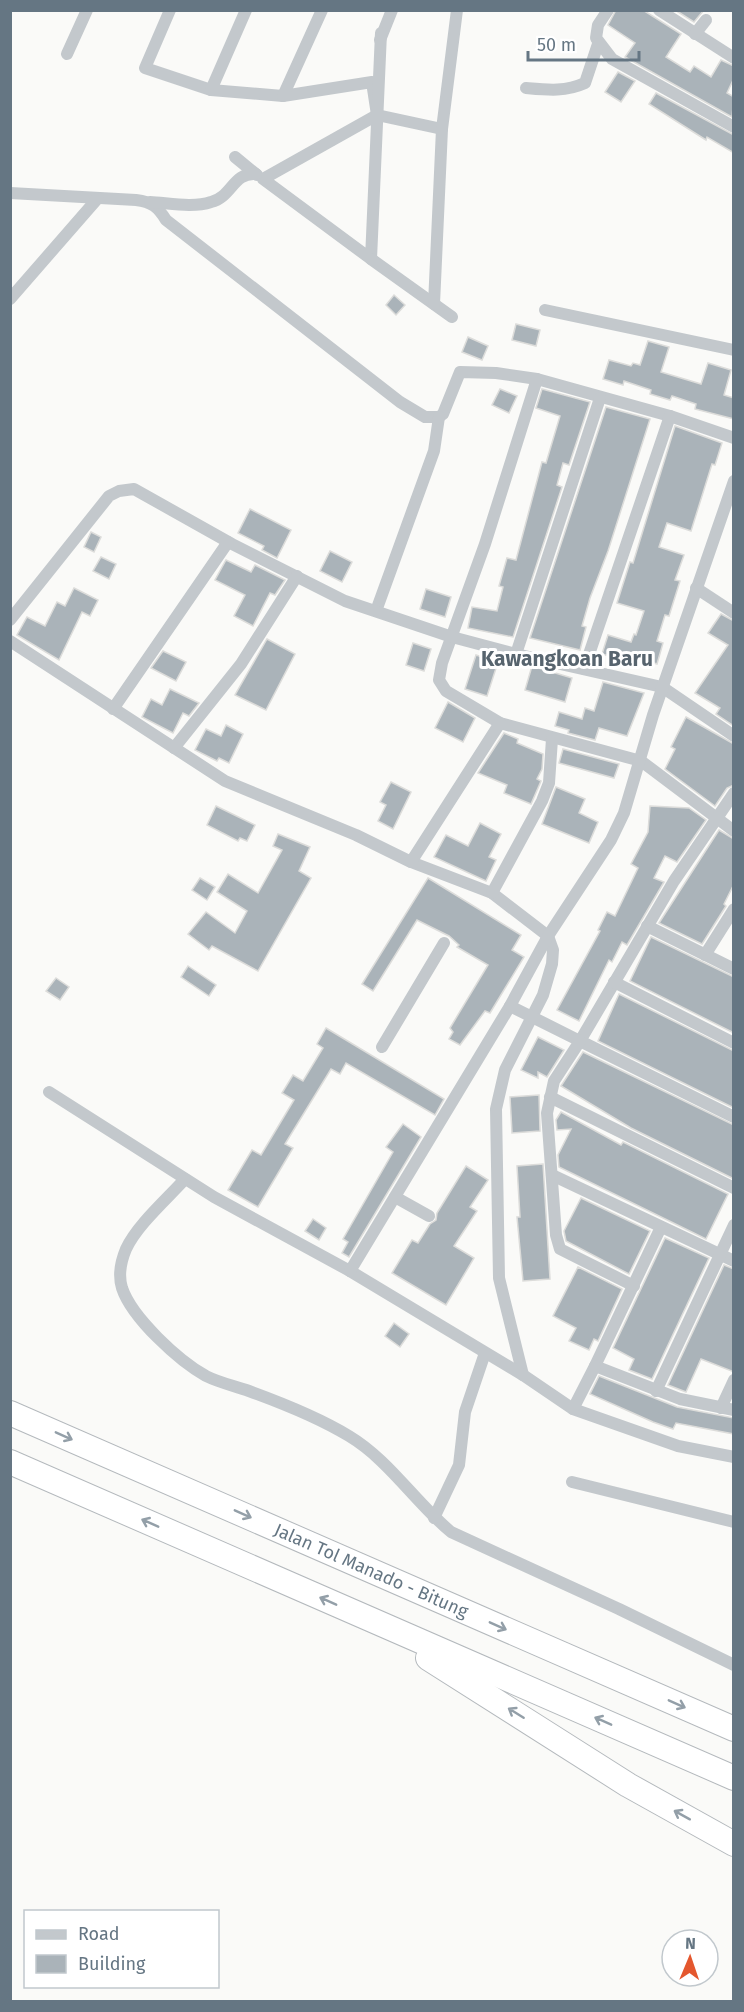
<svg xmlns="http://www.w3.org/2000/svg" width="744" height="2012" viewBox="0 0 744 2012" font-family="'Fira Sans',sans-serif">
<rect width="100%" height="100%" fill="#fafaf8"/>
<g fill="#aab3b9" stroke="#dcdcda" stroke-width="1.5">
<path d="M616 10H643L681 34 666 57 690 72 694 66 711 77 721 60 734 66V78L727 93 734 97 732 117 625 57 635 43 608 25Z"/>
<path d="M675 10H704L694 22Z"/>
<path d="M618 72 635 81 621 102 605 92Z"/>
<path d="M656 93 734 135V153L707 137 706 140 649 104Z"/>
<path d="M394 295 405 305 396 315 386 305Z"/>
<path d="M516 324 540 330 536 346 512 340Z"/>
<path d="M468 337 488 346 482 360 462 352Z"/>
<path d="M648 341 669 347 661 372 701 384 708 363 731 370 724 395 734 398V419L695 409 696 404 672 396 670 400 650 394 651 390 624 381 623 385 603 379 609 360 631 366 633 363 640 365Z"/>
<path d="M500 389 517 396 509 413 492 405Z"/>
<path d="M542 389 590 402 569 465 563 463 557 485 562 487 513 637 468 628 472 607 497 611 503 587 499 586 507 558 516 560 542 462 546 463 560 416 536 408Z"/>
<path d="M606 407 650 419 608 551 590 598 582 626 586 627 580 650 530 638Z"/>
<path d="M675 426 722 443 715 465 712 464 691 531 667 523 659 547 684 555 675 580 680 581 669 616 665 615 657 641 663 643 657 664 624 654 622 660 602 654 608 635 631 642 634 634 636 635 644 611 617 603 630 562 633 563Z"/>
<path d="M250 509 291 530 277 558 262 550 264 546 238 533Z"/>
<path d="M91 532 101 537 94 552 84 547Z"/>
<path d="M330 551 352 562 342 582 320 571Z"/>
<path d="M101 557 116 564 109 579 93 571Z"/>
<path d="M226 560 251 572 255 565 285 580 275 595 270 593 253 626 234 616 245 595 215 580Z"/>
<path d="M74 588 98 600 90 616 82 612 59 660 17 635 27 617 45 626 57 602 65 606Z"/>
<path d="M426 589 451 597 445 617 420 609Z"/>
<path d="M721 614 734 621V726L716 714 720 708 695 693 728 645 708 633Z"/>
<path d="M267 639 295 654 266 710 235 695Z"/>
<path d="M413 643 431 649 424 671 406 665Z"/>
<path d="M163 651 186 662 176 681 151 668Z"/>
<path d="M476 655 498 662 487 696 465 689Z"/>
<path d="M532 666 572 678 565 702 525 690Z"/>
<path d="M603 682 644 693 627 736 599 728 595 740 568 733 569 730 555 726 559 712 582 719 585 708 594 711Z"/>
<path d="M170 689 199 703 189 716 183 713 173 733 142 717 151 699 162 705Z"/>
<path d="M448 702 475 718 463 742 435 728Z"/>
<path d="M686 717 734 744V785L727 788 715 806 665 769 675 749 671 747Z"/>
<path d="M226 725 243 734 229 763 219 758 217 761 195 750 206 729 221 736Z"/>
<path d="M504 733 518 739 517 743 543 754 542 769 537 779 541 781 531 804 504 793 507 785 478 773Z"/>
<path d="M563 749 619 764 614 778 559 763Z"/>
<path d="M391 782 411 792 393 829 378 821 386 805 380 802Z"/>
<path d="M556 787 585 799 579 813 598 822 589 843 542 824Z"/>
<path d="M216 806 255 825 247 841 240 838 238 841 207 825Z"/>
<path d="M650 806 689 808 706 820 677 862 665 856 654 878 664 882 627 945 622 942 612 962 609 960 579 1021 557 1010 600 931 598 930 607 912 615 916 638 868 631 864 648 832Z"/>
<path d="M480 823 501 834 489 857 496 860 486 881 434 857 446 835 468 846Z"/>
<path d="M719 830 734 839V884L724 904 726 906 702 944 659 923Z"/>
<path d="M278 834 310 847 299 871 311 878 258 971 212 946 209 950 188 934 206 912 235 933 247 911 217 892 228 874 258 893 282 850 273 846Z"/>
<path d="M200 878 215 887 207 900 192 890Z"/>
<path d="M428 878 521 935 512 950 524 957 490 1013 485 1011 460 1045 449 1039 453 1032 450 1028 488 965 457 947 459 945 449 936 417 920 373 991 362 984Z"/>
<path d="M651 937 734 977V1033L630 981Z"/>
<path d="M188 966 216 985 209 996 181 977Z"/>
<path d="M56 978 69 987 60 1000 46 991Z"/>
<path d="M619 994 734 1051V1108L598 1041Z"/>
<path d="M326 1028 444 1099 435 1115 346 1063 340 1074 331 1069 285 1144 293 1148 258 1207 228 1190 252 1150 261 1155 294 1100 282 1093 293 1075 303 1081 323 1048 317 1044Z"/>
<path d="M538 1037 564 1050 547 1077 538 1072V1078L521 1070Z"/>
<path d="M583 1052 734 1125V1179L631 1128 561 1086Z"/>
<path d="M539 1095 540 1131 512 1133 510 1097Z"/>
<path d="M561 1112 621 1145 623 1142 728 1194 706 1239 559 1167 558 1155 571 1129 557 1130 556 1120Z"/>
<path d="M403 1124 421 1137 349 1257 342 1253 348 1242 343 1239 393 1152 386 1147Z"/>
<path d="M543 1164 550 1279 523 1281 517 1217H520L517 1166Z"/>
<path d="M466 1166 488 1180 470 1207 477 1211 454 1246 474 1258 446 1305 392 1273 412 1240 418 1243 430 1224 436 1220 437 1213Z"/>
<path d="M581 1198 650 1231 629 1274 566 1241 564 1231Z"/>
<path d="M313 1219 326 1228 319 1240 305 1231Z"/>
<path d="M665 1238 709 1258 652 1379 629 1370 634 1359 613 1348Z"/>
<path d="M724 1265 734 1269V1372L701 1359 686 1392 668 1385Z"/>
<path d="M578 1267 622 1289 598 1341 594 1339 589 1350 569 1341 576 1328 553 1316Z"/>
<path d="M394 1323 409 1334 400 1347 385 1336Z"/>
<path d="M599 1376 677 1407 734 1418V1434L676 1423 673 1429 653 1422 590 1394Z"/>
</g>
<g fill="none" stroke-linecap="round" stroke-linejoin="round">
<defs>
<g id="motorway">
<path id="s1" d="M10 1413 734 1729"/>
<path d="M10 1462 734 1778"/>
<path d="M428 1658 628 1785 734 1844"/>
</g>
</defs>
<use href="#motorway" stroke="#b4b9bd" stroke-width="26"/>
<g stroke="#c3c8cc" stroke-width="12">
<path d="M170 10 145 68 211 90 283 96 372 82 377 115 442 129"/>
<path d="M608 10 598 25 596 38 612 59 734 127"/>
<path d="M659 10 734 58"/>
<path d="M695 34 706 20"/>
<path d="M380 40 392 10"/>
<path d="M67 54 87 10"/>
<path d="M526 88C548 90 565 92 585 83L598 44"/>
<path d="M211 90 246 10"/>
<path d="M283 96 322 10"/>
<path d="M377 115 263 179 371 259 381 33"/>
<path d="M235 157 257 175"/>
<path d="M10 193 136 200C152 202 158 207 166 220L400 402 425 417H439L443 414 460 372 496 373 537 379 670 416 734 438"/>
<path d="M150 202C169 203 193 208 211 202 232 197 233 172 256 174"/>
<path d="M371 259 452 317"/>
<path d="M10 299 98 198"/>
<path d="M434 304 442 129 457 10"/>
<path d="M545 310 734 350"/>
<path d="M537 379 485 544 442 663 439 680 446 691 500 723 641 761 734 831"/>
<path d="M696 588 734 613"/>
<path d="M376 611 434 451 439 417"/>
<path d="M10 620 109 496 119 491 134 489 232 544 345 601 452 637 516 654 662 687 734 736"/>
<path d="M10 641 225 781 356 835 411 862 492 893 548 936 553 950 552 964 543 995 505 1070 496 1109 499 1278 523 1375"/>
<path d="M516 654 600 398"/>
<path d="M584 669 670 416"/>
<path d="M113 709 228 542"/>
<path d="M174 748 241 664 297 576"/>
<path d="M734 793 674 881 580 1041 734 1117"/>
<path d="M411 862 500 723"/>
<path d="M492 893 542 801 549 783 552 739"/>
<path d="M647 926 734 969"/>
<path d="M705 955 734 909"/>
<path d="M614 982 734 1043"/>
<path d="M382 1047 444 943"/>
<path d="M49 1092 214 1197 350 1271 523 1375 573 1409 678 1446 734 1457"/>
<path d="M550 1097 734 1188"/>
<path d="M552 1175 734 1261"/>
<path d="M185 1179C167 1199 137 1225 126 1249 121 1261 118 1275 122 1288 132 1318 179 1361 206 1376 220 1383 235 1386 249 1391 282 1403 318 1417 349 1436 389 1460 415 1502 451 1532L619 1609 734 1665"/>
<path d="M395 1197 429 1216"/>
<path d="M661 1227 595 1366 680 1399 734 1410"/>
<path d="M350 1271 510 1006"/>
<path d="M634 1286 560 1249 556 1235 547 1113 554 1081 580 1041 510 1006 548 936 611 840 624 813 653 715 734 481"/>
<path d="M656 1391 734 1225"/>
<path d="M721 1408 734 1380"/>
<path d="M573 1409 595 1366"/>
<path d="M572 1482 734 1522"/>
<path d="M434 1518 459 1465 465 1412 485 1353"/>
</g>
<use href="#motorway" stroke="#fff" stroke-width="24"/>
</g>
<defs><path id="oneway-shaft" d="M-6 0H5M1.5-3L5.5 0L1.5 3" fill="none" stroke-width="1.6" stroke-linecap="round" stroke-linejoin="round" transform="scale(1.5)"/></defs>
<g stroke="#939fa8">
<use href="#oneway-shaft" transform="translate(64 1436) rotate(24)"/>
<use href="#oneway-shaft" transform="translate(243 1514) rotate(24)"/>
<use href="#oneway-shaft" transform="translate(150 1523) rotate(-156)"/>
<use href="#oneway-shaft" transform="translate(328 1601) rotate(-156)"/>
<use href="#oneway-shaft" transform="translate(498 1626) rotate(24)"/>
<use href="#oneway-shaft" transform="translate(677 1704) rotate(24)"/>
<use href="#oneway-shaft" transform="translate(516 1713) rotate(-148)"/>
<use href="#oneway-shaft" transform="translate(603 1721) rotate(-156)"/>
<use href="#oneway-shaft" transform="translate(682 1815) rotate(-151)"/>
</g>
<g text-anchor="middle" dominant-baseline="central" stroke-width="6" stroke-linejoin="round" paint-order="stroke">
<g font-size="18" fill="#657683" stroke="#fff">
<text stroke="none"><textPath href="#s1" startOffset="394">Jalan Tol Manado - Bitung</textPath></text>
</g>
<g font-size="21" font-weight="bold" fill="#57646e" stroke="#fff">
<text x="567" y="659">Kawangkoan Baru</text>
</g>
</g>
<rect width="744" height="2012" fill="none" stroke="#657683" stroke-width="24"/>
<rect x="24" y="1910" width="195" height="78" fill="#ffffff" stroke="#c1c8cd" stroke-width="1.5"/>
<rect x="36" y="1930" width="30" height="9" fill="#c3c8cc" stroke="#c1c8cd" stroke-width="1.5"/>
<text x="78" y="1940" font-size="18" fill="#657683">Road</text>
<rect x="36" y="1955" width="30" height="18" fill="#aab3b9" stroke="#c1c8cd" stroke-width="1.5"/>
<text x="78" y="1970" font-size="18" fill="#657683">Building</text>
<g transform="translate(690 1958) rotate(2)"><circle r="28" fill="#ffffff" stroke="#c1c8cd" stroke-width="1.5"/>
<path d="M0-4.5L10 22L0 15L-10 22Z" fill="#e4572e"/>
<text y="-9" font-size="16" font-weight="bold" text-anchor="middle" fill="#657683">N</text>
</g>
<path d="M528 51v9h111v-9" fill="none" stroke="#657683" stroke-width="3"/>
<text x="537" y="51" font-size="18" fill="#657683" stroke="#ffffff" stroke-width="4.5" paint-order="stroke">50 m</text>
</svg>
